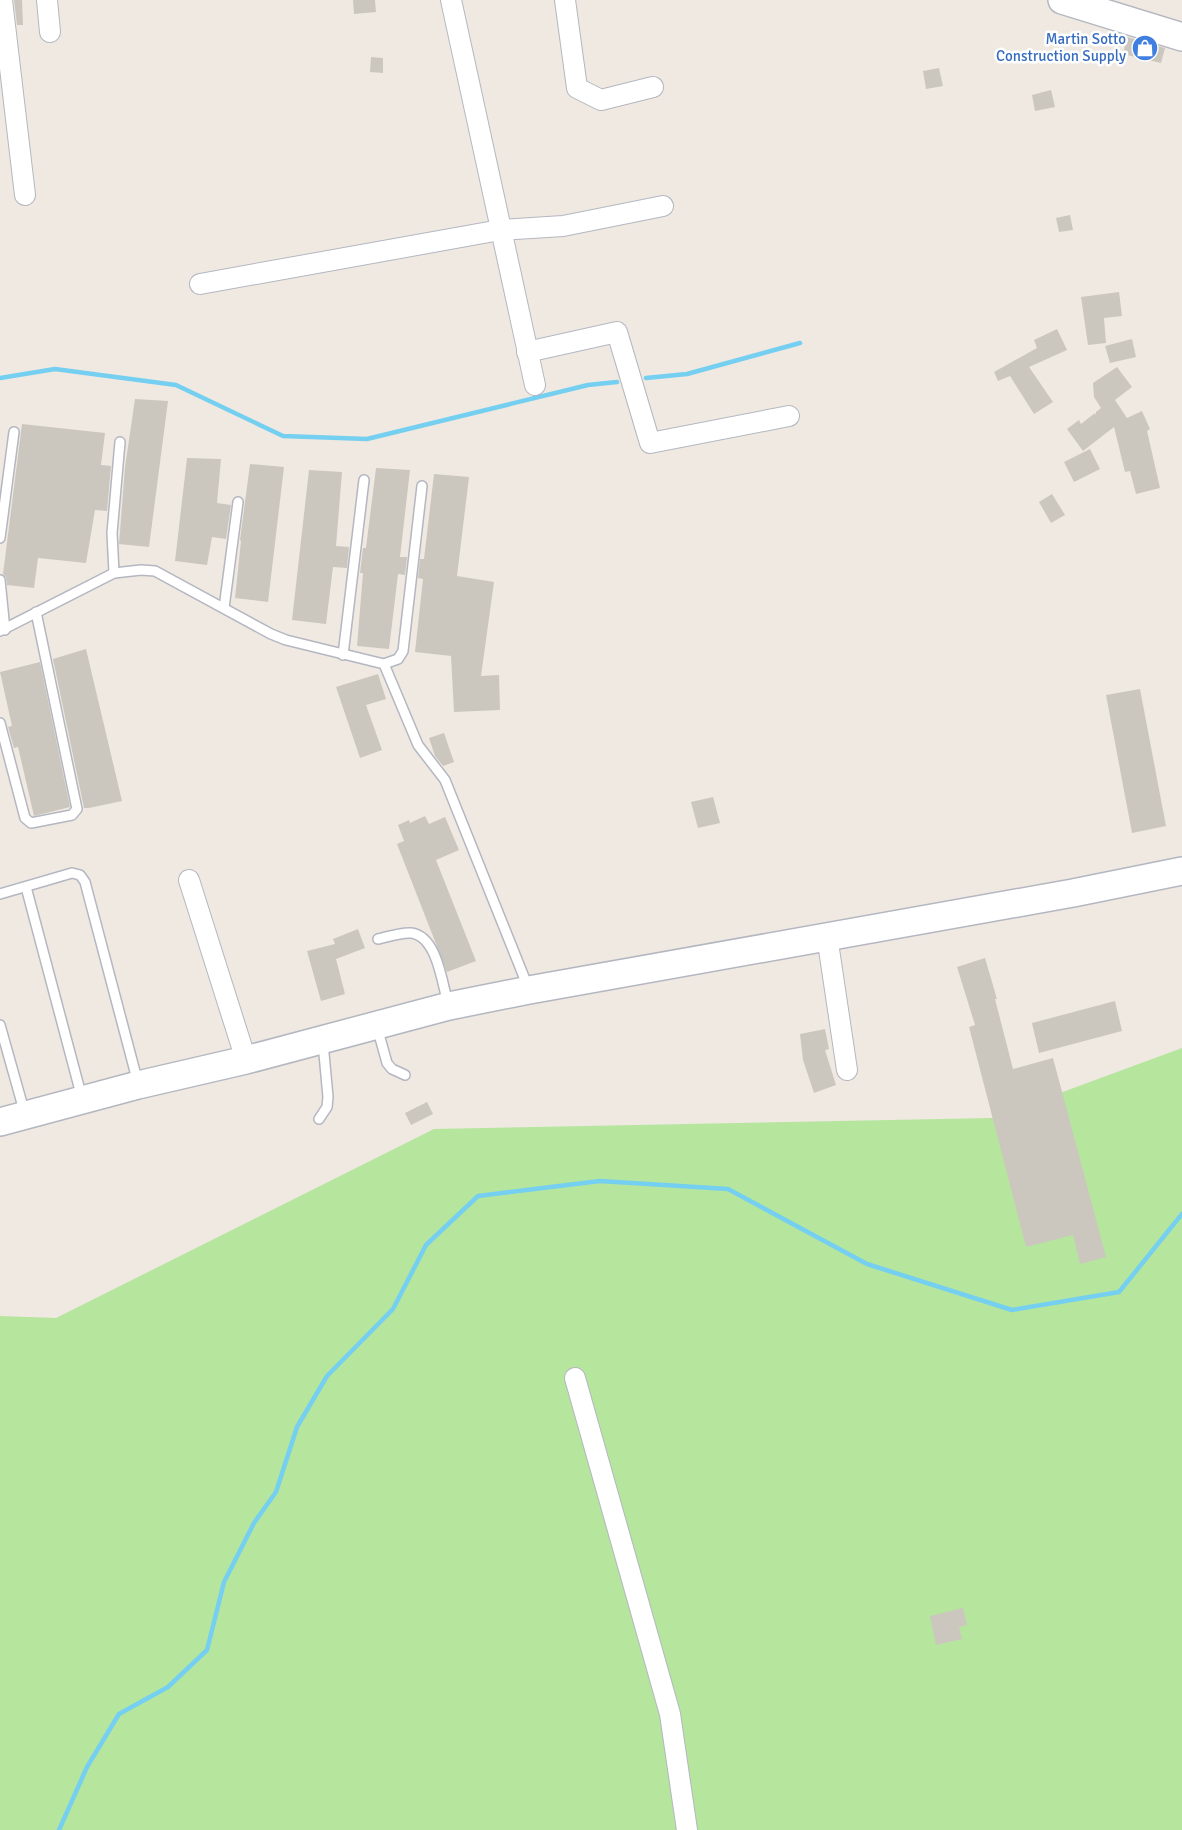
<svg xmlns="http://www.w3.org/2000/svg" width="1182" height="1830" viewBox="0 0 1182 1830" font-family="Signika,sans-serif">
<rect width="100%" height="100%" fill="#efe9e1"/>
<path fill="#b6e59e" d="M1182 1048V1830H0V1316L56 1318 434 1129 992 1118Z"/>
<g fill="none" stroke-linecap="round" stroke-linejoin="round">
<g stroke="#75cff0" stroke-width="4.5">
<path d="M0 378 55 369 176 385 283 436 367 439 588 385 617 382"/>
<path d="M646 378 687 374 800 343"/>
<path d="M59 1830 87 1767 119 1714 168 1687 207 1650 224 1582 254 1523 276 1492 297 1427 327 1376 393 1309 426 1245 478 1196 600 1181 728 1189 867 1264 1012 1310 1119 1292 1182 1214"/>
</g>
</g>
<g fill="#cbc7bf">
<path d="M14 0H22L23 25H17Z"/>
<path d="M353 0H375L376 12 354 14Z"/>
<path d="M1127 37 1165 48 1161 63 1123 54Z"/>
<path d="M371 57 383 58V73L370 72Z"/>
<path d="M939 68 943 86 926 89 923 71Z"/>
<path d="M1051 90 1055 107 1035 111 1032 95Z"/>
<path d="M1070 215 1073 230 1059 232 1056 218Z"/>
<path d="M1119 292 1122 316 1104 318 1106 343 1088 345 1081 297Z"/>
<path d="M1057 329 1067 350 1029 367 1053 402 1034 414 1010 376 998 381 994 372 1037 348 1034 340Z"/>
<path d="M1132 339 1136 357 1110 363 1105 346Z"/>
<path d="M1117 367 1132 387 1115 400 1127 418 1142 411 1150 429 1147 431 1160 488 1136 494 1130 471 1125 472 1114 427 1083 451 1067 429 1079 420 1081 424 1095 413 1096 415V412L1101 408 1094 397 1093 383Z"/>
<path d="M135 399 168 401 149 547 119 544 125 467Z"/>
<path d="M22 424 105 433 101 465 111 466 107 511 95 510 86 563 38 558 34 588 7 585 6 577 3 574Z"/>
<path d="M1090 449 1100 469 1074 482 1064 462Z"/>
<path d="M187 458 221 459 217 503 231 505 226 539 212 537 207 565 175 561Z"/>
<path d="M250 464 284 467 268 602 235 598 241 541 240 540Z"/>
<path d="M376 468 410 470 400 557H407L405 575 398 574 389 649 357 646 363 573H360L363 548H366Z"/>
<path d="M309 470 342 472 336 546 349 547 347 568 333 567 326 624 292 620Z"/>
<path d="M434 474 469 477 457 576 494 582 481 676 499 675 500 710 454 712 451 656 415 652 423 579 418 578 420 559H424Z"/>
<path d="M1052 494 1065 515 1051 523 1039 502Z"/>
<path d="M86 649 122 801 89 808H84L53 659Z"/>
<path d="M40 662 70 807 34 816 18 747 14 748 8 727 12 726 0 672Z"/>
<path d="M378 674 386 699 366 705 382 750 360 758 336 687Z"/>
<path d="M1140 689 1166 826 1132 833 1106 695Z"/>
<path d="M444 733 454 762 443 766 435 756 429 738Z"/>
<path d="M713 797 720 823 698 828 691 802Z"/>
<path d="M425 816 429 824 445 817 459 850 436 860 476 961 447 972 397 844 404 841 398 825 409 820 410 823Z"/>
<path d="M358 929 365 948 336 959 345 994 321 1001 307 951 335 944 333 939Z"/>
<path d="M985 958 997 999H995L1013 1069 1053 1058 1106 1257 1080 1264 1073 1235 1026 1247 969 1027 975 1025 957 967Z"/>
<path d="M1115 1001 1122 1031 1039 1053 1032 1023Z"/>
<path d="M825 1029 829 1049 825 1050 836 1085 814 1093 803 1060 800 1034Z"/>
<path d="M427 1102 433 1114 411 1125 405 1113Z"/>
<path d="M963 1608 967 1625 959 1627 962 1639 936 1645 930 1616Z"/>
</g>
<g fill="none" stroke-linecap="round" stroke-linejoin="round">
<defs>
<g id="lane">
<path d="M0 538 14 432"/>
<path d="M114 573 112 533 120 442"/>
<path d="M0 580 5 630"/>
<path d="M224 608 238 502"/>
<path d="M0 631 114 573 141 570 155 571 271 634 286 640 384 664 418 745 445 780 528 987"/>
<path d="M343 655 364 480"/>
<path d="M384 664 398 659 403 651 422 486"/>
<path d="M0 723 25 818 31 823 72 815 77 809 36 612"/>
<path d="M26 887 82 1098"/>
<path d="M0 894 72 873 80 875 85 882 138 1083"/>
<path d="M378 939C388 937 401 932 411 933 437 936 442 982 448 1004"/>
<path d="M0 1025 25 1114"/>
<path d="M377 1027 387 1063 392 1069 405 1075"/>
<path d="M319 1119 327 1107 328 1097 323 1043"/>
</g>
<g id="street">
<path d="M2 0 25 195"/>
<path d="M47 0 50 32"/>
<path d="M451 0 535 385"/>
<path d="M565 0 577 88 601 100 653 87"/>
<path d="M200 284 500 230 563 226 663 206"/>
<path d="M527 352 617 332 650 443 789 416"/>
<path d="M189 880 246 1060"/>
<path d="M827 936 847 1070"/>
<path d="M575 1378 670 1714 687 1830"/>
</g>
<g id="secondary">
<path d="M1062 0 1182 37"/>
<path d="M0 1122 138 1085 246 1060 449 1006 529 990 1073 893 1182 871"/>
</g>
</defs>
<use href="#lane" stroke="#b4b7c1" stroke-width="12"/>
<use href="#street" stroke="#b4b7c1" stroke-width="22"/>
<use href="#secondary" stroke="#b4b7c1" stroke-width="30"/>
<use href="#lane" stroke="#fff" stroke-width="9"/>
<use href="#street" stroke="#fff" stroke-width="20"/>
<use href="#secondary" stroke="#fff" stroke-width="27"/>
</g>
<defs>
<symbol id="shop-disc" viewBox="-11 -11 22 22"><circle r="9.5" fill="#3f7fe0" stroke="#fff"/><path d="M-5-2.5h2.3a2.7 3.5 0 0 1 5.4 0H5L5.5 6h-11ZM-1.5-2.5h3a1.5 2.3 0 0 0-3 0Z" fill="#fff"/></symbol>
</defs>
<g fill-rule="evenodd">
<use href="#shop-disc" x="1130" y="33" width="30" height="30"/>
</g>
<g text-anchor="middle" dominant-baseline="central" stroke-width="5" stroke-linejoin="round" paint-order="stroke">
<g font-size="15" fill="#366cbe" stroke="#fff" text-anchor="end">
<text x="1126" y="39">Martin Sotto<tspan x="1126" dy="17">Construction Supply</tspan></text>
</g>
</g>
</svg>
